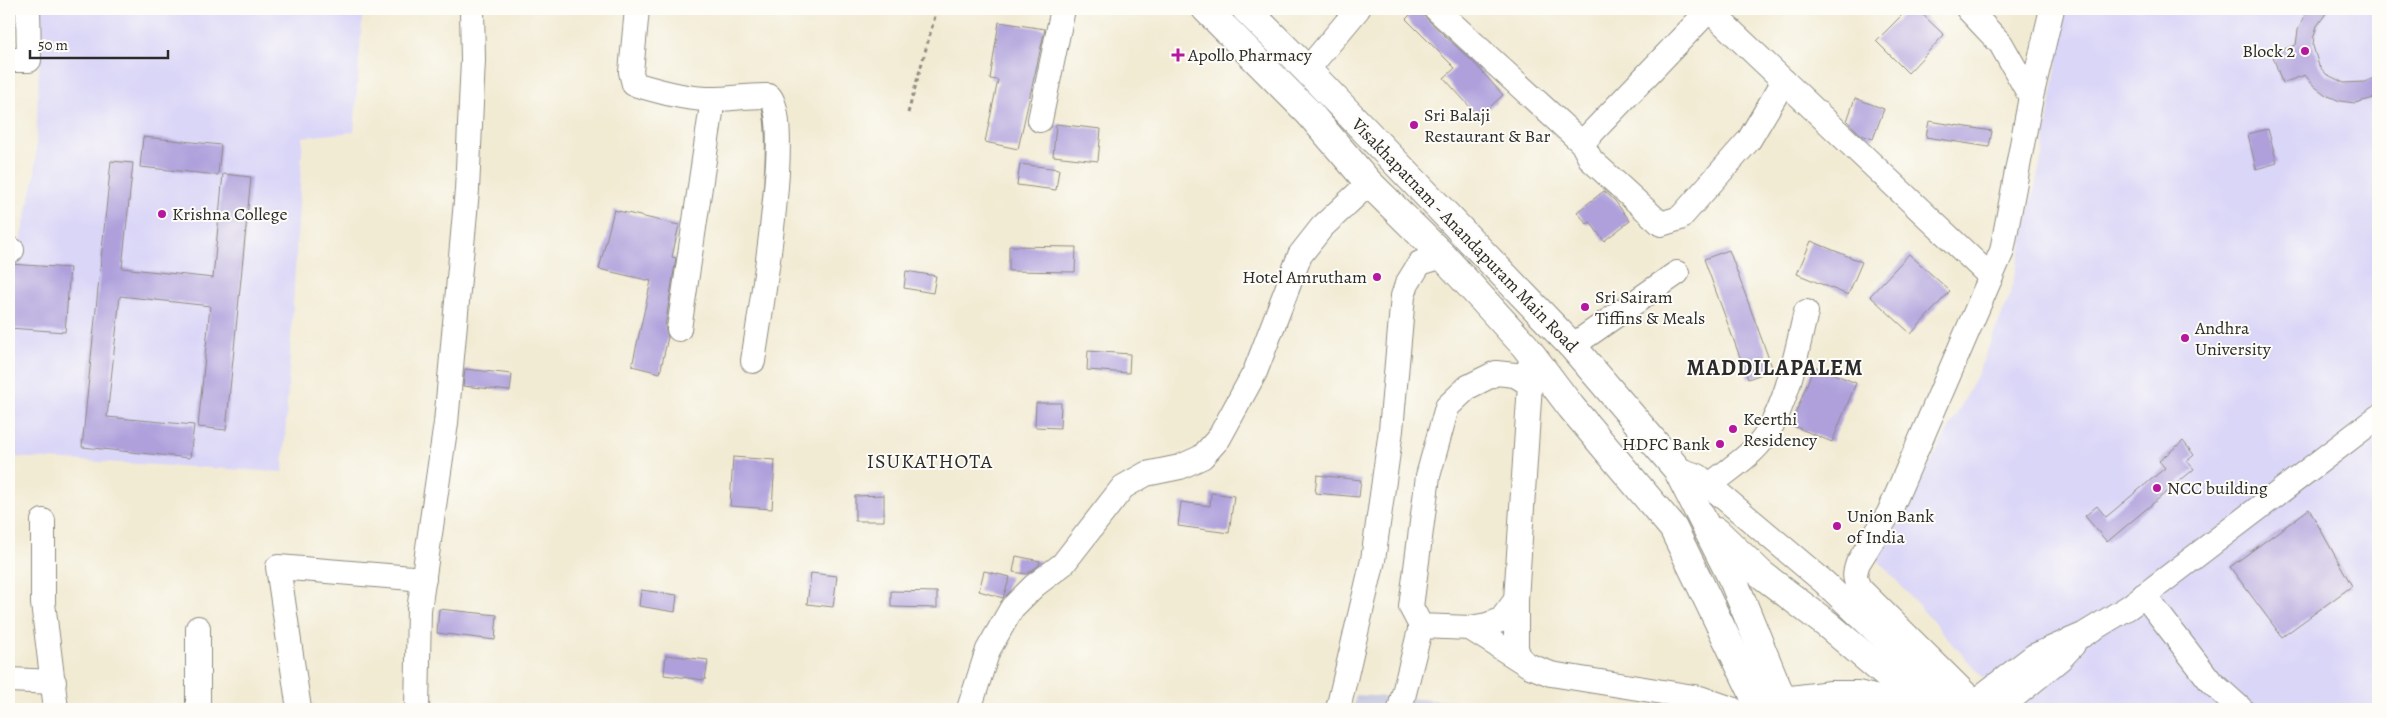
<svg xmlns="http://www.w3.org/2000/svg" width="2387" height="718" viewBox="0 0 2387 718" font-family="Alegreya,serif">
<rect width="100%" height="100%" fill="#fdfcf7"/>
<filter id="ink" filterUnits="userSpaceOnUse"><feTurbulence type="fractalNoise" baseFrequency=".02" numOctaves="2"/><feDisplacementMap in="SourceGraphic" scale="10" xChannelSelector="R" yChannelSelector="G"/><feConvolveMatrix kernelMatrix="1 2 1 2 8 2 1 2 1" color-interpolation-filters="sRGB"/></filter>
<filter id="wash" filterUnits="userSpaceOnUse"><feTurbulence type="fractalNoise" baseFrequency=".0096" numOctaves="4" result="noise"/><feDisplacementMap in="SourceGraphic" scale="20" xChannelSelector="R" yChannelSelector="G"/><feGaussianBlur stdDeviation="1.12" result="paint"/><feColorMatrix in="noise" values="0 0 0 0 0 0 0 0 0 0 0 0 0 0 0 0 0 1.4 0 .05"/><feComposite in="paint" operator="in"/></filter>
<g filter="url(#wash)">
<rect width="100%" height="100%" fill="#f2ebd4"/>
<g fill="#dad6f7">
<path d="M41 9H363L354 132 303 137 283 472 9 457V260L17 254 35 175Z"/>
<path d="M2065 9H2378V709H2007L1986 681 1878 560 1975 380 2010 295 2043 151Z"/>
</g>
<path fill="#c0c2dd" d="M1356 695 1576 709H1353Z"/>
<g id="blocks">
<g fill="#afa0dc">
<path d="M1416 9H1419L1427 19 1476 65 1503 95 1479 117 1444 78 1455 68 1406 19Z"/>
<path d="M1908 9H1917L1944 35 1908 73 1876 41Z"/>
<path d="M2308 9H2329L2317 26 2314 36 2313 46 2319 66 2326 74 2344 83 2365 82 2378 76V97L2355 103 2340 101 2326 95 2314 86 2305 75 2282 83 2272 53 2296 45 2298 30Z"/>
<path d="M999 22 1045 29 1018 149 985 142 998 80 990 79Z"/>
<path d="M1855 98 1884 109 1873 139 1861 135 1847 121Z"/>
<path d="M1929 121 1992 131 1989 147 1926 137Z"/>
<path d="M1056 124 1101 129 1098 161 1053 156Z"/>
<path d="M2268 129 2277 163 2256 169 2248 134Z"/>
<path d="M143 137 221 145 218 175 140 167Z"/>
<path d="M111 161 133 163 122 268 213 278 223 174 251 177 226 430 198 427 210 306 120 296 107 417 194 425 190 458 82 447Z"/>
<path d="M1020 164 1059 169 1056 190 1017 185Z"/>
<path d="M1604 191 1615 201 1630 221 1604 241 1590 222 1587 224 1577 212Z"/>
<path d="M614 210 679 225 672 257 676 258 665 327 668 337 660 373 632 366 651 281 599 269Z"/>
<path d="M1811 241 1862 262 1848 295 1797 274Z"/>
<path d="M1009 246 1076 247 1075 272 1009 271Z"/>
<path d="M1729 250 1773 370 1748 379 1704 259Z"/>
<path d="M1909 254 1950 291 1911 334 1870 296Z"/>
<path d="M10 264 70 268 65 332 9 328Z"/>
<path d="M906 271 936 276 933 293 904 288Z"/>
<path d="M1088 351 1130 354 1129 373 1087 370Z"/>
<path d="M1814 366 1856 383 1832 442 1791 425Z"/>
<path d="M465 369 512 374 510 391 463 386Z"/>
<path d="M1036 403H1061L1060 428 1035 427Z"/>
<path d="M2183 441 2194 455 2187 461 2194 469 2107 542 2085 516 2097 506 2106 517 2165 468 2159 461Z"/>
<path d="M733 457 775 460 772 509 730 506Z"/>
<path d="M1317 475 1361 480 1359 497 1315 493Z"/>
<path d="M1211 493 1234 496 1229 533 1178 526 1181 502 1210 506Z"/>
<path d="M884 495V521H855V496Z"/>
<path d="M2309 509 2352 586 2282 637 2230 567Z"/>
<path d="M1016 556 1040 561 1039 565 1027 574 1013 572Z"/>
<path d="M984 571 1010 577 1003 598 979 591Z"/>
<path d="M811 573 837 576 833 607 807 604Z"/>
<path d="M641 590 677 595 675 612 639 606Z"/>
<path d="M891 591 937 592V608L891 607Z"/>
<path d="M439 609 497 615 495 640 437 633Z"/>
<path d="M666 655 708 660 705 680 664 675Z"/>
</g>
</g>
</g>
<g filter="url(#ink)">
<use href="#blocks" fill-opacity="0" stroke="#8e8b80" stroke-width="1"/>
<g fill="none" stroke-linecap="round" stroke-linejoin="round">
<defs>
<g id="minor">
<path d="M637 9 631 72 634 84C658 91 682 98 707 99 728 100 748 95 769 96 794 120 759 320 753 361"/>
<path d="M1436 9 1582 143 1591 160 1661 224 1680 218 1749 140 1784 81"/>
<path d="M1708 9 1991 277"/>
<path d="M1968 9 2001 44 2031 97"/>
<path d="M9 60H29L28 9"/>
<path d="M1307 70 1358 9"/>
<path d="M1040 120 1063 9"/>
<path d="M1582 143 1709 10"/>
<path d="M9 250H12"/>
<path d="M679 329 713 99"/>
<path d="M1572 346 1677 273"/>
<path d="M1677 469 1698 476 1824 582 1949 701 1963 709"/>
<path d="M1710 485C1728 470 1753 455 1766 435 1789 398 1796 353 1806 312"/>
<path d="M43 521V603L56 709"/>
<path d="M2144 595 2211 682 2241 709"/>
<path d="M1516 600 1501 620 1487 625 1470 628 1421 626 1411 607 1428 476 1447 407 1468 387 1496 373 1515 375 1530 384"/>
<path d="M198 628V709"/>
<path d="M1470 628 1530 666 1551 674 1700 698 1732 709"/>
<path d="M1520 659 1516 648V600L1530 384 1528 369"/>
<path d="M9 680 54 682"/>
<path d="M299 709 278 567 424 579"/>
<path d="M417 709 419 610 446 423 467 190 473 60 472 9"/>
<path d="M969 709 988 650 1012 608 1034 586 1063 564 1123 487 1146 474 1180 467 1202 457 1219 438 1255 372 1300 255 1322 227 1369 183"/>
<path d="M1338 709 1373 560 1391 430 1403 296 1407 284 1420 263 1443 256"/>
<path d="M1400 709 1421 626"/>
<path d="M1965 709 2034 656 2083 635 2129 607 2378 417"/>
<path d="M1981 709 1860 589C1854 579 1854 574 1858 563L1889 513 2002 251 2031 97 2052 9"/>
<path d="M1999 709 2060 659 2073 645"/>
</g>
<g id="major">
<path d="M1206 9 1309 113 1369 183 1443 256 1525 346 1571 407 1673 528 1752 691 1758 709"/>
<path d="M1246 9 1307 70 1572 346 1677 469 1734 582 1786 709"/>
<path d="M1717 532 1761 574 1828 625 1927 709"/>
<path d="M1766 703 1831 695H1858L1915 709"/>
</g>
</defs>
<use href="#minor" stroke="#8e8b80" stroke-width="26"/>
<use href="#major" stroke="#8e8b80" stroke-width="30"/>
<path stroke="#8e8b80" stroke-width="3" stroke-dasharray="4 4" stroke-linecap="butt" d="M908 113 937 9"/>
<use href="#minor" stroke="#fff" stroke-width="24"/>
<use href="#major" stroke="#fff" stroke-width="28"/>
</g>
</g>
<g fill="#b5179e" stroke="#fdfcf7" stroke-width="2">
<circle cx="2305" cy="51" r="5"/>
<path d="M1175.5 47.5h5v5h5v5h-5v5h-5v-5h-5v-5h5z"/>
<circle cx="1414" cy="125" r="5"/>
<circle cx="162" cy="214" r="5"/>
<circle cx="1377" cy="277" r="5"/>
<circle cx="1585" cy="307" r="5"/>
<circle cx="2185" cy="338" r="5"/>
<circle cx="1733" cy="429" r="5"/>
<circle cx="1720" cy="444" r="5"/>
<circle cx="2157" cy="488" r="5"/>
<circle cx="1837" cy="526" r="5"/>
</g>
<g text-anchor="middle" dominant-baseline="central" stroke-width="4" stroke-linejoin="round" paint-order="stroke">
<g font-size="18" fill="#2b2b2b" stroke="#fdfcf7" text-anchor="start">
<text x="2295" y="51" text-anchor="end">Block 2</text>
<text x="1188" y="55">Apollo Pharmacy</text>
<text x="1424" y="115">Sri Balaji<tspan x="1424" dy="21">Restaurant &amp; Bar</tspan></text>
<text x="172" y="214">Krishna College</text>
<text x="1367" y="277" text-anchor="end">Hotel Amrutham</text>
<text x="1595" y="297">Sri Sairam<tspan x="1595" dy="21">Tiffins &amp; Meals</tspan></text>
<text x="2195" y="328">Andhra<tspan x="2195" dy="21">University</tspan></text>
<text x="1743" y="419">Keerthi<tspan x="1743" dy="21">Residency</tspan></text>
<text x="1710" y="444" text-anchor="end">HDFC Bank</text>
<text x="2167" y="488">NCC building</text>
<text x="1847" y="516">Union Bank<tspan x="1847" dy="21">of India</tspan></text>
</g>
<g font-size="18" fill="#2b2b2b" stroke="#fdfcf7">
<text transform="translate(1465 235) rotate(46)">Visakhapatnam - Anandapuram Main Road</text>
</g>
<g font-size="20" letter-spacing="1" fill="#2b2b2b" stroke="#fdfcf7">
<text x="930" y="461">ISUKATHOTA</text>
</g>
<g font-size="22" font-weight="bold" letter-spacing="1" fill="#2b2b2b" stroke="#fdfcf7">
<text x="1775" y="368">MADDILAPALEM</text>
</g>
</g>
<rect width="2387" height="718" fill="none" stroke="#fdfcf7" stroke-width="30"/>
<path d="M30 50v8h138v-8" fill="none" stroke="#2b2b2b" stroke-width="2.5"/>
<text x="38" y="50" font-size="15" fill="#2b2b2b" stroke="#fdfcf7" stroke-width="4" paint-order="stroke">50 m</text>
</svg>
